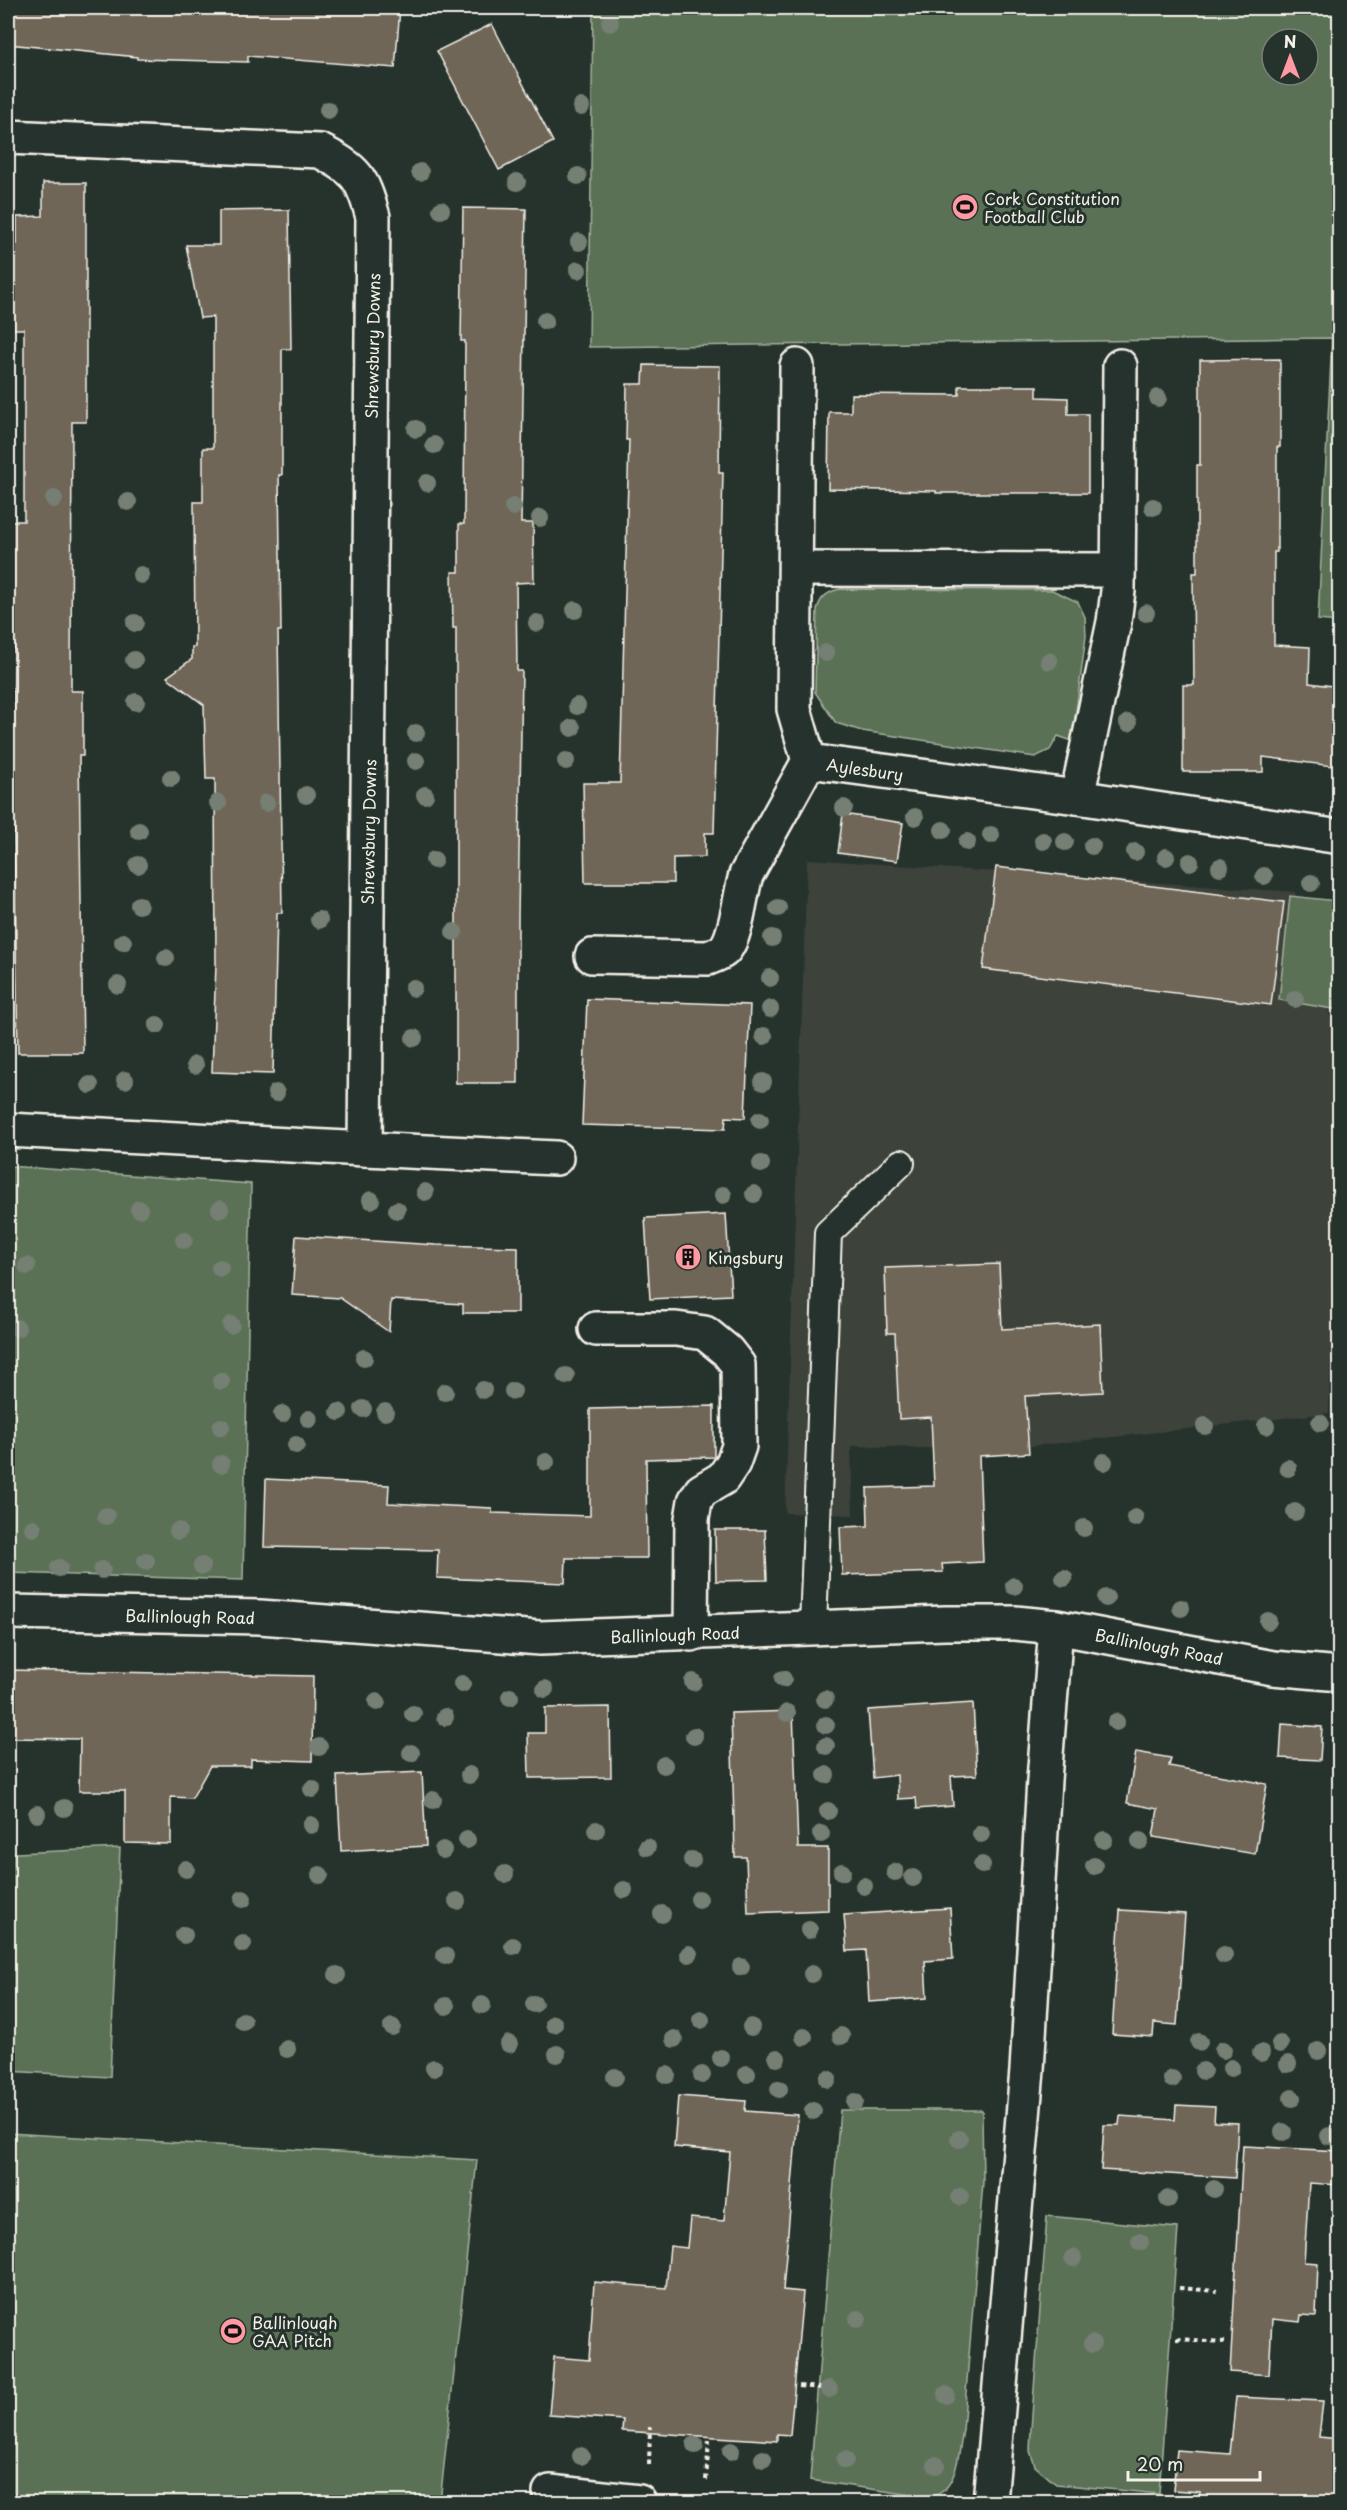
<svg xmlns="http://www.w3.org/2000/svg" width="1347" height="2510" viewBox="0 0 1347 2510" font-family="'Playpen Sans',sans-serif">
<rect width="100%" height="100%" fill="#26332d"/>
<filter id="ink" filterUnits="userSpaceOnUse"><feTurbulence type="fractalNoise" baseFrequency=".0167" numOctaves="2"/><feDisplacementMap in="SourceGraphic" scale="12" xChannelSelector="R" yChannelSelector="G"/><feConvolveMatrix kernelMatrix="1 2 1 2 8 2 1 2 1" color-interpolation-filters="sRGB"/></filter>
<g filter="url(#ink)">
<path fill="#3c423a" d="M807 859 1295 892 1339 1048 1329 1413 997 1450 851 1446 853 1515 785 1513Z"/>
<g fill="#5a7155" stroke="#a7b19e" stroke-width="1.5" fill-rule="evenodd">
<path d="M593 8H1339V622L1318 620 1332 338 589 347ZM1272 39H1308V75H1272Z"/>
<path d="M840 589 1052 590 1078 602 1085 617 1086 636 1072 741 1058 736 1050 750 1035 757 862 731 836 723 815 692 817 609C821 597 827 592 840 589Z"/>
<path d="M1339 889V1010L1279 1000 1290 896 1337 901Z"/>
<path d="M8 1166 251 1184 243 1580 8 1573Z"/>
<path d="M120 1848 110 2077 8 2071V1851L17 1853Z"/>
<path d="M840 2110H982L983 2182 963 2430C959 2450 958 2490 933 2496 929 2497 923 2496 919 2496L810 2480Z"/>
<path d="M8 2133 477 2160 440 2502H8Z"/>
<path d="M1047 2216 1178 2228 1159 2494 1056 2484 1035 2466 1030 2451 1031 2429Z"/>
</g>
<g fill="#706659" stroke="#f4f1e8" stroke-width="1.5">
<path d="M8 8H400L395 68 248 56V62L137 59V57L8 44Z"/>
<path d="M492 24 553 142 499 170 437 51Z"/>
<path d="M43 183H86V422H72L71 691H83V756H79L83 1053H18L13 781 14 625H8V521H24V329H13V244H17V217L43 216Z"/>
<path d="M463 208 526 209 521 523H533L534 582 516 583 517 671H522L518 916V1083H456V628H453L452 572H459V524H464L465 341H461Z"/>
<path d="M289 210 291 349H282V475H279L281 631H278L282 913H277L273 1074 212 1072 216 964 215 779H206L204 705 167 677 192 659V647H195L194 502H203V448H213V317L200 318 186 245H219V211Z"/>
<path d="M1280 359V447H1277V552H1274V645L1310 647 1309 683 1340 687V767L1263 757V772H1183V685H1194L1193 573H1197V465H1200V360Z"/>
<path d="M644 365 720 366 719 473H723L714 833H705V857L673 858V883H585L583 783H620L629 440H626L627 384H643Z"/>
<path d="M959 386H1037V397L1068 398V414H1088V493H936V491L828 489 829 412H851V394L959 395Z"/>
<path d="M843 814 903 823 897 861 838 853Z"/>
<path d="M996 867 1284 902 1271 1005 983 969Z"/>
<path d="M587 999 750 1005 745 1118 726 1117 725 1129 582 1125Z"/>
<path d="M726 1214 731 1295 650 1299 645 1218Z"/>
<path d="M296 1236 436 1245 518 1247V1313H463V1304L391 1300 389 1332 340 1298 292 1295Z"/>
<path d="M999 1264 1002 1329 1100 1324 1103 1392 1025 1396 1029 1453 979 1456 983 1562 942 1564 943 1572 842 1575 840 1527 868 1526 867 1488 934 1486 931 1417 899 1419 895 1333H887L885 1268Z"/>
<path d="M714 1406V1457L646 1459 647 1558H566L565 1583 437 1578 438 1550 264 1547 266 1479 389 1485 388 1503 492 1508V1513L590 1516V1409Z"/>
<path d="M715 1530H765L767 1580 716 1581Z"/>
<path d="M8 1670 313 1676 312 1761 251 1759V1766H210L192 1798 171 1797V1844L125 1843V1791H79L80 1739 8 1738Z"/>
<path d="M973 1703 977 1775 951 1776 953 1806 917 1809 916 1798 898 1799 897 1775 873 1778 868 1710Z"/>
<path d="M610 1707 611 1777 529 1778 528 1733H545V1708Z"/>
<path d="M793 1711 798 1848H828V1910L748 1913 746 1857H735L731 1713Z"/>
<path d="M1282 1724 1322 1727 1320 1760 1280 1758Z"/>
<path d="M1136 1752 1171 1758 1169 1766 1267 1784 1255 1854 1153 1837 1158 1809 1127 1803Z"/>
<path d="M422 1772 426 1846 341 1851 337 1776Z"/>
<path d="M950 1908 953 1959 925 1961 927 1998 869 2002 866 1950 847 1951 844 1915Z"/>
<path d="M1120 1910 1185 1914 1177 2025 1154 2023 1153 2037 1112 2034Z"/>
<path d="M678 2096 746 2101 745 2111 798 2115 783 2290 803 2292 790 2435 777 2434V2441L622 2431 623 2420 549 2415 554 2357 589 2360 594 2282 666 2288 670 2246 687 2248 690 2218 724 2221 730 2152 674 2147Z"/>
<path d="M1176 2105 1215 2107 1214 2122 1238 2123 1235 2178 1101 2170 1104 2125H1119L1120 2116 1175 2120Z"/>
<path d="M1243 2146 1340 2151V2185L1309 2183 1304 2262 1318 2263 1316 2316 1301 2315 1300 2322 1272 2319 1269 2375 1230 2372Z"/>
<path d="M1236 2397 1323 2401 1319 2437 1340 2439V2502H1199L1200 2492 1173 2490 1177 2450 1230 2454Z"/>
</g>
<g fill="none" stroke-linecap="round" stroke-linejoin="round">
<defs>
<path id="service" d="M813 1627 828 1233 901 1163"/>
<g id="minor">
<path d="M8 137 320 151C357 170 362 177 373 217L365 1149 8 1130"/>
<path d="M797 366 794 709 809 761"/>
<path d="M796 569 1118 570"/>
<path d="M809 761 1077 797 1340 837"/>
<path d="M1077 797 1114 622 1118 591 1120 366"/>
<path d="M592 956 708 958C713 956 722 953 725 949 737 935 740 894 746 875L809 761"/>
<path d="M365 1149 556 1158"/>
<path d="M596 1329H676L705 1333 727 1351 738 1365 739 1446 733 1463 723 1478 701 1491 695 1501 692 1519 691 1634"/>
<path d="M550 2492 639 2502"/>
<path d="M990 2502 1027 2070 1044 1780 1056 1627"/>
</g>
<path id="tertiary" d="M8 1612 260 1617 540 1638 945 1623H1015L1056 1627 1273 1668 1340 1674"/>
</defs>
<use href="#service" stroke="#f4f1e8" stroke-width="30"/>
<use href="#minor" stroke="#f4f1e8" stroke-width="38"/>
<use href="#tertiary" stroke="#f4f1e8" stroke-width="38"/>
<g stroke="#f4f1e8" stroke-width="4" stroke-dasharray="4.5 4.5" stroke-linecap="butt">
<path d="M1179 2288 1217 2291"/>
<path d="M1176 2339 1225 2342"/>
<path d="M799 2386 821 2388"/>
<path d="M649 2465 650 2427"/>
<path d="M706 2480 709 2440"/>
</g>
<use href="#service" stroke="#26332d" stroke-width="26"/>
<use href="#minor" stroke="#26332d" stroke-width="33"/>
<use href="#tertiary" stroke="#26332d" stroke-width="33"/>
</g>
<g fill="#757f73">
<circle cx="610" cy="23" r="9"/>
<circle cx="581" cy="107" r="9"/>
<circle cx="328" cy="110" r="9"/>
<circle cx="420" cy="172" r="9"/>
<circle cx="578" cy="176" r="9"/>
<circle cx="517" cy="182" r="9"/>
<circle cx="441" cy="210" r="9"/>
<circle cx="579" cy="242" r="9"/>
<circle cx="578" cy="270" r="9"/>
<circle cx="545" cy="321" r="9"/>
<circle cx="1158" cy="398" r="9"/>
<circle cx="416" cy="429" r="9"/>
<circle cx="434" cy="445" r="9"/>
<circle cx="427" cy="483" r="9"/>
<circle cx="54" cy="499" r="9"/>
<circle cx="128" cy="502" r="9"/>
<circle cx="513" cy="507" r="9"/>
<circle cx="1153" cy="507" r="9"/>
<circle cx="540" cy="518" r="9"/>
<circle cx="141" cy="575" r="9"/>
<circle cx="575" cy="610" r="9"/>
<circle cx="1146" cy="613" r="9"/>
<circle cx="135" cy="623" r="9"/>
<circle cx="537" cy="623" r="9"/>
<circle cx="826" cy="653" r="9"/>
<circle cx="134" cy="660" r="9"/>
<circle cx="1049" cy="661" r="9"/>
<circle cx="136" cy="702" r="9"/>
<circle cx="577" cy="706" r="9"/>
<circle cx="1128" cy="723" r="9"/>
<circle cx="572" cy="728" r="9"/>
<circle cx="416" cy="733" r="9"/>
<circle cx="416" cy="761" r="9"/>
<circle cx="566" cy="761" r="9"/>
<circle cx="171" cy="778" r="9"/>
<circle cx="306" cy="795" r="9"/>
<circle cx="425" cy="795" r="9"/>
<circle cx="218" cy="803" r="9"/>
<circle cx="266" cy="803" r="9"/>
<circle cx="844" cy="808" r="9"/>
<circle cx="915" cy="817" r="9"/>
<circle cx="943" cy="830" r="9"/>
<circle cx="139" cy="831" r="9"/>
<circle cx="991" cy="835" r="9"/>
<circle cx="1043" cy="841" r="9"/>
<circle cx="967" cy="842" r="9"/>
<circle cx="1065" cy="842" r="9"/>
<circle cx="1092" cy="846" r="9"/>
<circle cx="1135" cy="852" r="9"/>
<circle cx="1166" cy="857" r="9"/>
<circle cx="434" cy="860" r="9"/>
<circle cx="1190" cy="862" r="9"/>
<circle cx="138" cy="865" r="9"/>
<circle cx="1220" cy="867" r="9"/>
<circle cx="1264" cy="876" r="9"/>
<circle cx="1311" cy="883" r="9"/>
<circle cx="139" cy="905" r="9"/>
<circle cx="778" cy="908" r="9"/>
<circle cx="319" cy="920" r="9"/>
<circle cx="454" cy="932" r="9"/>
<circle cx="772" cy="938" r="9"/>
<circle cx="123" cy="942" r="9"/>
<circle cx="166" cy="958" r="9"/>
<circle cx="770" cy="978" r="9"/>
<circle cx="118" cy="985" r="9"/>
<circle cx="413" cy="988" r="9"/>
<circle cx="1295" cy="999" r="9"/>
<circle cx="770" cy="1009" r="9"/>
<circle cx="157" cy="1025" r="9"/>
<circle cx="764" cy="1036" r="9"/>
<circle cx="414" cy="1038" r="9"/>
<circle cx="195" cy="1065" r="9"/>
<circle cx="125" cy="1080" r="9"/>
<circle cx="763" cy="1082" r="9"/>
<circle cx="90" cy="1085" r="9"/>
<circle cx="276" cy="1093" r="9"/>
<circle cx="760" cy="1120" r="9"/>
<circle cx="761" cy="1164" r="9"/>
<circle cx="425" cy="1192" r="9"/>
<circle cx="754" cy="1194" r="9"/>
<circle cx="723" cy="1195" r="9"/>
<circle cx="371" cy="1200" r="9"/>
<circle cx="139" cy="1209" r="9"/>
<circle cx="220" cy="1209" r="9"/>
<circle cx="397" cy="1210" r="9"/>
<circle cx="184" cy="1240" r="9"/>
<circle cx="27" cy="1266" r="9"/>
<circle cx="220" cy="1268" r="9"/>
<circle cx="231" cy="1325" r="9"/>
<circle cx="17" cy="1328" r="9"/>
<circle cx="364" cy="1358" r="9"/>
<circle cx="566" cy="1376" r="9"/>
<circle cx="221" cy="1381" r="9"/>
<circle cx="483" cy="1390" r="9"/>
<circle cx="513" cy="1391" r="9"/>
<circle cx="445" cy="1392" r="9"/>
<circle cx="363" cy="1409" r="9"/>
<circle cx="339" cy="1412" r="9"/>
<circle cx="385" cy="1412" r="9"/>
<circle cx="282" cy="1414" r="9"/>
<circle cx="309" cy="1419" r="9"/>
<circle cx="1320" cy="1423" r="9"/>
<circle cx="1205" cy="1426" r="9"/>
<circle cx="1266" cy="1426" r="9"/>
<circle cx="221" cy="1427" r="9"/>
<circle cx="296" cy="1445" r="9"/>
<circle cx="546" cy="1462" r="9"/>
<circle cx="1104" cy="1462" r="9"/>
<circle cx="221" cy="1464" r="9"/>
<circle cx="1288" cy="1468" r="9"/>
<circle cx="1295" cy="1512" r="9"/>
<circle cx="106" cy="1516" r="9"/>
<circle cx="1135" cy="1518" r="9"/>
<circle cx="33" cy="1528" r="9"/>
<circle cx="1084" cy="1528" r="9"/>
<circle cx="178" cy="1531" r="9"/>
<circle cx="146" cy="1561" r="9"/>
<circle cx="202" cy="1566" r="9"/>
<circle cx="59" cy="1568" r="9"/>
<circle cx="102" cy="1570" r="9"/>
<circle cx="1064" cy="1578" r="9"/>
<circle cx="1014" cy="1586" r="9"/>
<circle cx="1106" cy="1598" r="9"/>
<circle cx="1181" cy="1608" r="9"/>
<circle cx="1268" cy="1621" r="9"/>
<circle cx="783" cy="1679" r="9"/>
<circle cx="693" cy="1682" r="9"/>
<circle cx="462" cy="1684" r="9"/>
<circle cx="545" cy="1689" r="9"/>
<circle cx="510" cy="1697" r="9"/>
<circle cx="825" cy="1699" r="9"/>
<circle cx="377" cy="1702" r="9"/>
<circle cx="787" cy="1713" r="9"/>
<circle cx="413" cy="1714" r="9"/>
<circle cx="445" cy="1717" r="9"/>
<circle cx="1116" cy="1722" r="9"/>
<circle cx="826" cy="1725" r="9"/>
<circle cx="694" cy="1736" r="9"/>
<circle cx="826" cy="1746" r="9"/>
<circle cx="319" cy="1747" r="9"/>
<circle cx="411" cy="1753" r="9"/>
<circle cx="664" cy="1765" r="9"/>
<circle cx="469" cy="1775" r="9"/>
<circle cx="826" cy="1775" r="9"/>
<circle cx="312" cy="1789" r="9"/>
<circle cx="433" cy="1800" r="9"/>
<circle cx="64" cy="1808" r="9"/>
<circle cx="828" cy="1811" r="9"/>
<circle cx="37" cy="1814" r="9"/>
<circle cx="311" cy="1825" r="9"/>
<circle cx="596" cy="1830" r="9"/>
<circle cx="821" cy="1834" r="9"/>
<circle cx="981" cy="1834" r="9"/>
<circle cx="467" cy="1840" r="9"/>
<circle cx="1104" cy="1840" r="9"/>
<circle cx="1140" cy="1841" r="9"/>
<circle cx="647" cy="1847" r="9"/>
<circle cx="443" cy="1850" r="9"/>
<circle cx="692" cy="1860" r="9"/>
<circle cx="982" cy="1865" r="9"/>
<circle cx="1094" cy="1866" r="9"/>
<circle cx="186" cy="1869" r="9"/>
<circle cx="842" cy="1872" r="9"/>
<circle cx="895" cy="1872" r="9"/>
<circle cx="505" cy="1874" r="9"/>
<circle cx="320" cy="1875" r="9"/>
<circle cx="913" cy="1878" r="9"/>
<circle cx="864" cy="1886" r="9"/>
<circle cx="624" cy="1890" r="9"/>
<circle cx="243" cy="1899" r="9"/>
<circle cx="699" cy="1899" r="9"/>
<circle cx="457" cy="1901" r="9"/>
<circle cx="662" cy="1914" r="9"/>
<circle cx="809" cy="1930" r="9"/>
<circle cx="184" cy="1935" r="9"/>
<circle cx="243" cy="1944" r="9"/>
<circle cx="513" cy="1946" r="9"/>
<circle cx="689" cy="1954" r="9"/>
<circle cx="1224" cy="1955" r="9"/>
<circle cx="445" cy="1956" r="9"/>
<circle cx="741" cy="1967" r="9"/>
<circle cx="812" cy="1974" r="9"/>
<circle cx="337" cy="1975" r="9"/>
<circle cx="534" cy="2004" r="9"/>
<circle cx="482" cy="2005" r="9"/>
<circle cx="446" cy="2006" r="9"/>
<circle cx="701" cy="2020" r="9"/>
<circle cx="243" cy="2021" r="9"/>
<circle cx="554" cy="2024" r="9"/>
<circle cx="392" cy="2027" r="9"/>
<circle cx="751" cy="2027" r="9"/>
<circle cx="841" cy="2036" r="9"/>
<circle cx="804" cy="2037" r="9"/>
<circle cx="674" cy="2039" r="9"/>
<circle cx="1199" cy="2042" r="9"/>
<circle cx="509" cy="2044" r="9"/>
<circle cx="1280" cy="2044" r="9"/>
<circle cx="287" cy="2049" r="9"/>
<circle cx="1223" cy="2050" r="9"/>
<circle cx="1318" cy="2051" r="9"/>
<circle cx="1261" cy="2053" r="9"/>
<circle cx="557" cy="2054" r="9"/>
<circle cx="721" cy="2058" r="9"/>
<circle cx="777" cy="2058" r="9"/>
<circle cx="1288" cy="2064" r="9"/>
<circle cx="434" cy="2068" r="9"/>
<circle cx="1231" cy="2068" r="9"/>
<circle cx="1203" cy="2071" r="9"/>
<circle cx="747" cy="2074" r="9"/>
<circle cx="667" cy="2075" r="9"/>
<circle cx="702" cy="2075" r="9"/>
<circle cx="615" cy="2077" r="9"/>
<circle cx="828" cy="2079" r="9"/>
<circle cx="1172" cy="2079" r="9"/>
<circle cx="779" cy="2089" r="9"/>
<circle cx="1292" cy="2098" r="9"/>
<circle cx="855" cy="2102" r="9"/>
<circle cx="813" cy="2111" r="9"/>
<circle cx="1283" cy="2132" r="9"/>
<circle cx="1329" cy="2136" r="9"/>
<circle cx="959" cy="2139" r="9"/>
<circle cx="1214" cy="2189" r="9"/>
<circle cx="960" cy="2197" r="9"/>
<circle cx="1168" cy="2199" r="9"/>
<circle cx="1140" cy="2242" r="9"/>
<circle cx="1073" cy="2258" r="9"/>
<circle cx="858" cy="2319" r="9"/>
<circle cx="1092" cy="2344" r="9"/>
<circle cx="829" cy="2389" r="9"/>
<circle cx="946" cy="2395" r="9"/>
<circle cx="695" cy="2445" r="9"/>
<circle cx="731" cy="2451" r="9"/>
<circle cx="581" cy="2456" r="9"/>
<circle cx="763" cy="2459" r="9"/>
<circle cx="845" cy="2460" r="9"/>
<circle cx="936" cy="2465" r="9"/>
</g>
</g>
<defs>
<symbol id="stadium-disc" viewBox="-11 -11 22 22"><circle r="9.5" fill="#ff9aa2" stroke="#26332d"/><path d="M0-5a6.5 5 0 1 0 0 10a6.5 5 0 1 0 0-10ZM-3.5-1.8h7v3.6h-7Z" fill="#111"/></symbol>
<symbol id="building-disc" viewBox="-11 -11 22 22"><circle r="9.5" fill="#ff9aa2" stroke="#26332d"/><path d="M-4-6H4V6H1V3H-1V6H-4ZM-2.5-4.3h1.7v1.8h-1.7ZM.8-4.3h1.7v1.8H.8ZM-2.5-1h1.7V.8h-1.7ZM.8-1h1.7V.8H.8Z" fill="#111"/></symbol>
</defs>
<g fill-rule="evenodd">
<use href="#stadium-disc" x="950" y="192" width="30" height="30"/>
<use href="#building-disc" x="673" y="1242" width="30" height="30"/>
<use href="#stadium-disc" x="218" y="2316" width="30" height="30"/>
</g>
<g text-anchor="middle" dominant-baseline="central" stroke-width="6" stroke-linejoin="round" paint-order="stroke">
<g font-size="16" fill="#f4f1e8" stroke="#26332d" text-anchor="start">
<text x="984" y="198">Cork Constitution<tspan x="984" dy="18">Football Club</tspan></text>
<text x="708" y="1257">Kingsbury</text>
<text x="252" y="2322">Ballinlough<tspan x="252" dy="18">GAA Pitch</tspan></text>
</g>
<g font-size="16" fill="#f4f1e8" stroke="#26332d">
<text transform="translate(372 346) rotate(-89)">Shrewsbury Downs</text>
<text transform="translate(865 769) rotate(8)">Aylesbury</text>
<text transform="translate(368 832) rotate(-89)">Shrewsbury Downs</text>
<text transform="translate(190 1616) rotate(1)">Ballinlough Road</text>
<text transform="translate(675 1634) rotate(-2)">Ballinlough Road</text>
<text transform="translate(1159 1646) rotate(11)">Ballinlough Road</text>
</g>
</g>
<rect width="1347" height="2510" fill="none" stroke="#26332d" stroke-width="30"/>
<rect x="15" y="15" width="1317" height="2480" fill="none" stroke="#f4f1e8" stroke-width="2" filter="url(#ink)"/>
<g transform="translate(1290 57)"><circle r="28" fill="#26332d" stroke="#787f78" stroke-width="1.5"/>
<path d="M0-4.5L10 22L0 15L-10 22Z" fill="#ff9aa2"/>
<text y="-9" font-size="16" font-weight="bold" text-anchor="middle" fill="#f4f1e8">N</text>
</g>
<path d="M1128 2471v9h132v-9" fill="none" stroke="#f4f1e8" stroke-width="3"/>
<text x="1137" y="2471" font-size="18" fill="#f4f1e8" stroke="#26332d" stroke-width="4.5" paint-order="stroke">20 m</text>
</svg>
